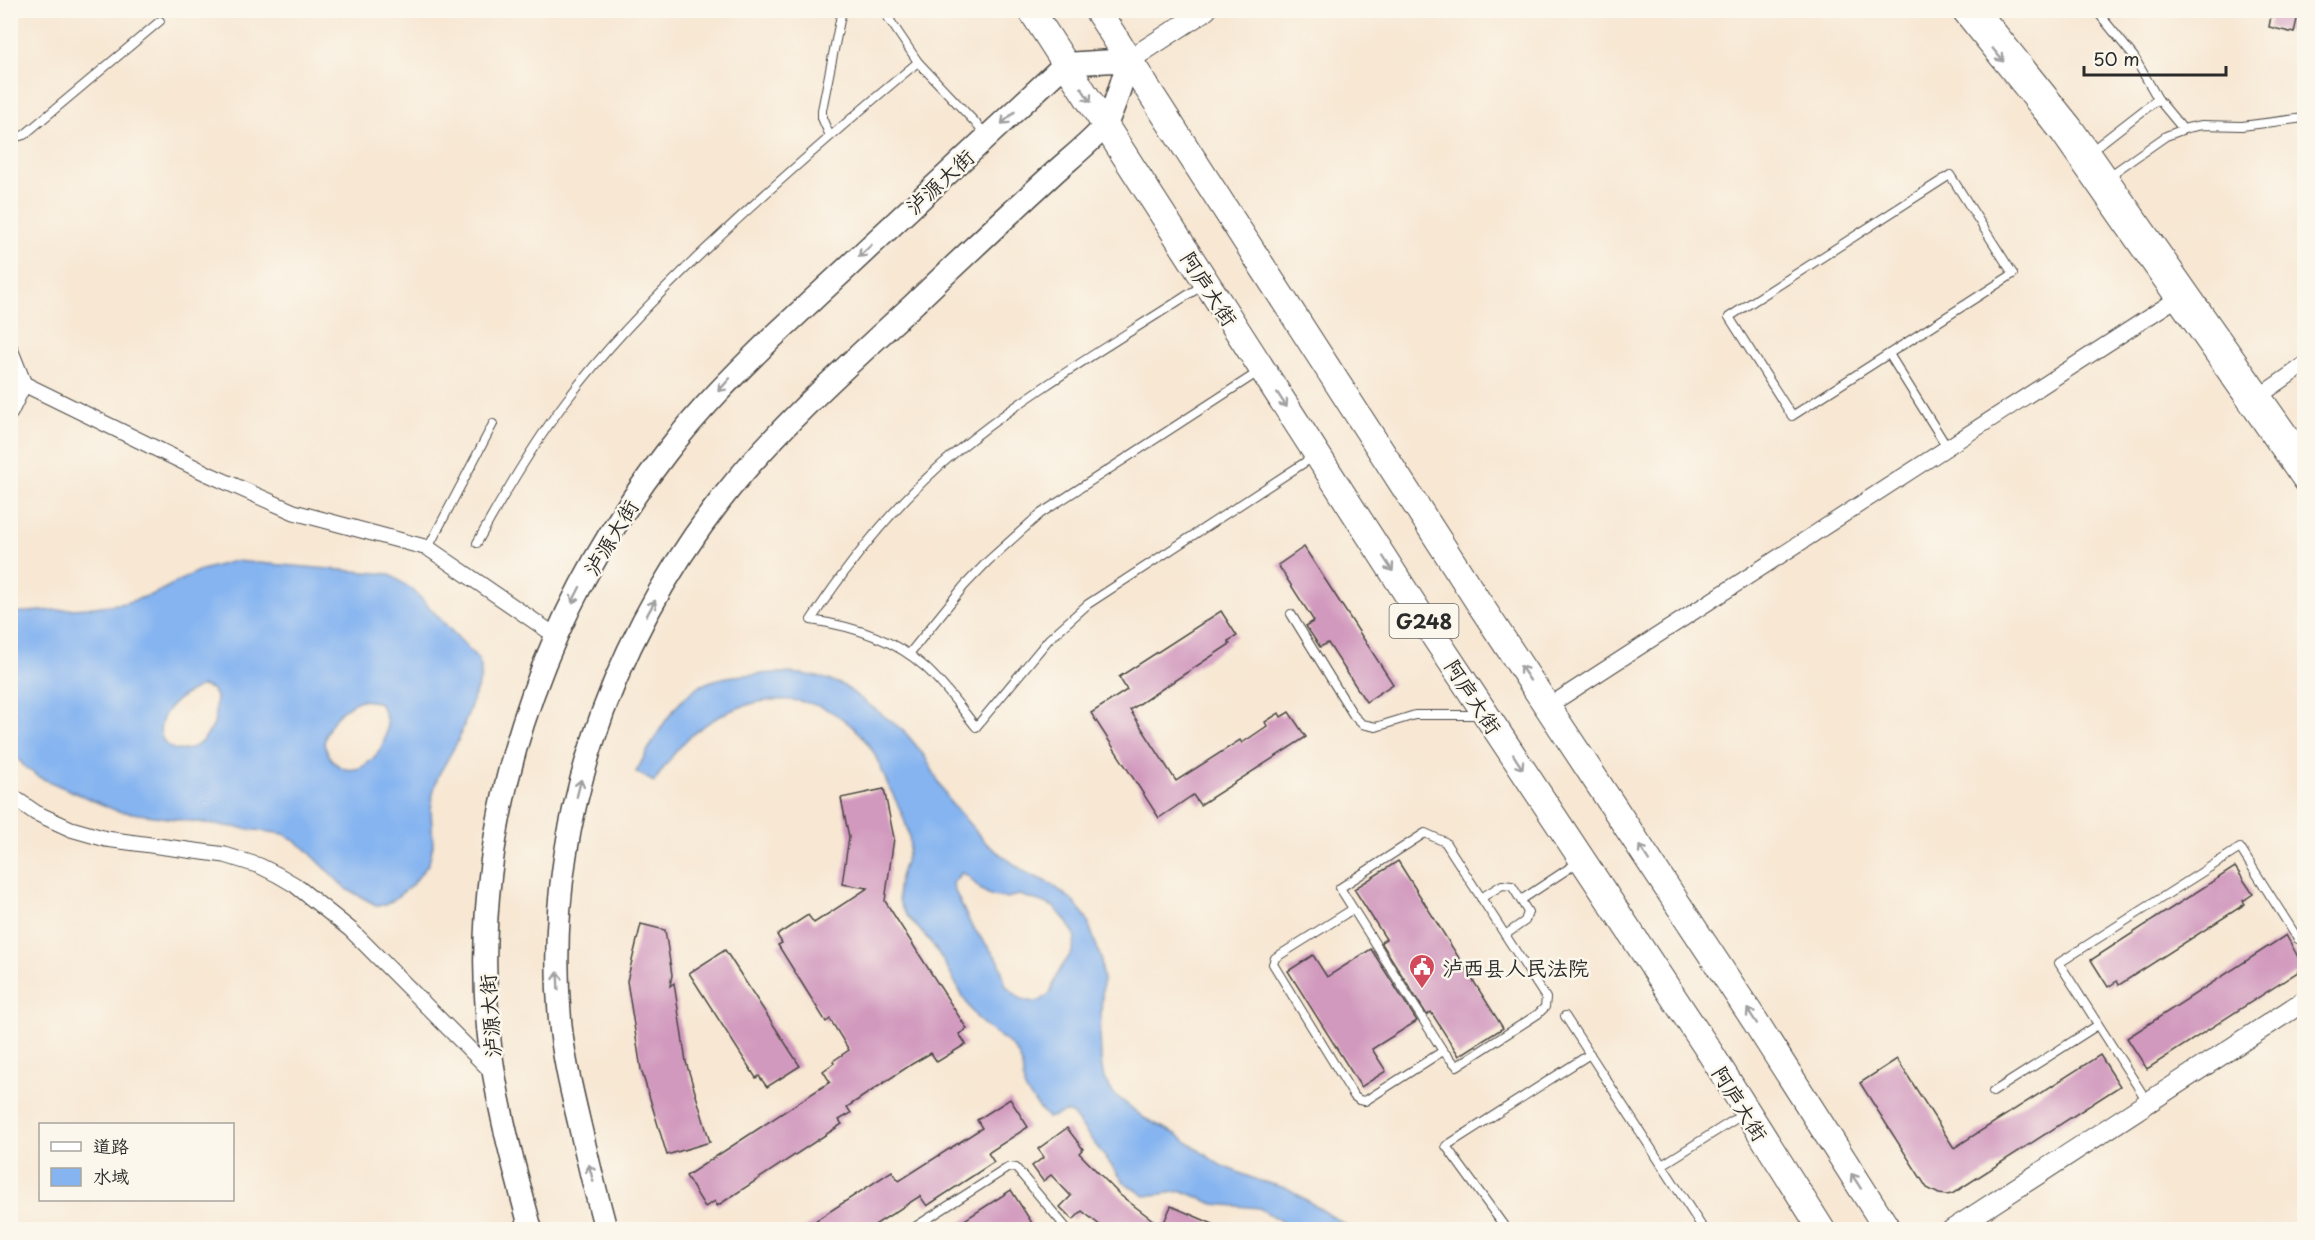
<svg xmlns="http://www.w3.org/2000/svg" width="2315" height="1240" viewBox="0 0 2315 1240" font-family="'Playpen Sans','LXGW WenKai TC',sans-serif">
<rect width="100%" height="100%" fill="#fbf7ec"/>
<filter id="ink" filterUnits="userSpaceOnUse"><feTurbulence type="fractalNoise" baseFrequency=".0167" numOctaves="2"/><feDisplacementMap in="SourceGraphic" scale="12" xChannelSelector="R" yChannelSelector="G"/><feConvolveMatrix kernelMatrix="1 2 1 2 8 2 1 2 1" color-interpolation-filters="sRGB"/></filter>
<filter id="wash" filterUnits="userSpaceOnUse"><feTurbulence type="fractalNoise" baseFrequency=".008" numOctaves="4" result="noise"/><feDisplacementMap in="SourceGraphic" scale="24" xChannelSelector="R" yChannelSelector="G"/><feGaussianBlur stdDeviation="1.35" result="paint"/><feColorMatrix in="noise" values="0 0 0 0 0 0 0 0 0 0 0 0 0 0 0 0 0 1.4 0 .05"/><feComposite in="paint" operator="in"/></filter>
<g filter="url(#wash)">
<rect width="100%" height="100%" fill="#f7e7d3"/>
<g fill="#85b4f0" stroke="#58708e" stroke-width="1.5" fill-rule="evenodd">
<path d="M234 561 389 574 413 590 478 659 481 667V677L459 739 438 776 433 793 431 810 433 845 429 863 413 884 392 901 385 905H376L346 889 305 848 284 834 117 811 39 777 25 767 11 751V613L87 608 125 603 154 594 198 571ZM202 686 211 689 216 696C215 705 216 716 214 724 212 730 207 735 203 740 177 767 140 736 174 703 181 696 193 690 202 686ZM361 700 378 702C410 740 345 806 324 744 327 723 342 707 361 700Z"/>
<path d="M774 673C799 673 822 675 844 686L904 731 915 744 925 757 950 802 988 845 1025 872 1051 884 1072 900 1086 917 1101 958 1103 980 1100 1029 1101 1061 1104 1079 1113 1093 1144 1118 1176 1134 1220 1165 1257 1180 1289 1189 1352 1229H1291L1276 1218 1259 1208 1214 1204 1183 1191 1145 1196 1124 1182 1072 1114 1066 1112 1048 1118C1041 1109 1030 1099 1025 1089 1021 1078 1026 1064 1015 1050 1005 1037 988 1031 977 1018 960 997 951 970 935 948 925 932 909 923 901 906 892 885 905 868 909 849 911 841 908 830 905 822 901 809 894 797 888 785 882 772 877 755 868 744 824 686 752 689 698 730 679 744 667 763 654 782L636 772C652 743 676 693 709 682 729 674 753 675 774 673ZM961 873 967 875 981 890 992 896 1006 898 1019 895 1042 902 1054 907 1063 917 1074 933 1075 940 1072 952 1057 974 1050 993 1040 1001 1034 1002 1021 999 1006 986 999 961 971 925 954 889 953 883Z"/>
</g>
<g id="blocks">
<g fill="#d199be">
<path d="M2272 10H2299L2294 33 2269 27Z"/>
<path d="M1304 547 1393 684 1366 702 1328 643 1320 647 1306 626 1314 621 1278 565Z"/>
<path d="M1221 611 1237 636 1228 641 1230 644 1130 710 1176 781 1240 740 1242 743 1267 726 1265 722 1279 713 1281 717 1289 712 1306 737 1200 805 1193 795 1159 818 1091 713 1127 690 1119 677Z"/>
<path d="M884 789 894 838 885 901 967 1029 959 1034 966 1044 937 1062 931 1053 912 1064 847 1107 851 1113 839 1120 842 1124 717 1206 715 1201 705 1207 686 1176 830 1082 823 1071 834 1063 833 1061 849 1050 830 1019 826 1022 778 945 782 943 777 935 808 915 814 923 868 888 842 884 849 837 841 798Z"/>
<path d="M1398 861 1503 1028 1459 1056 1431 1012 1427 1015 1381 942 1386 939 1354 889Z"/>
<path d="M2235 867 2253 894 2243 901 2245 904 2119 985 2117 981 2108 987 2091 960Z"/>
<path d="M641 924 665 930 672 975 670 986 674 983 686 1062 710 1142 667 1155 641 1069 627 981Z"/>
<path d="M2286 935 2304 968 2147 1069 2127 1038Z"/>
<path d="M1371 949 1417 1021 1372 1049 1386 1071 1361 1087 1288 971 1313 955 1327 977Z"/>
<path d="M725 950 800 1066 767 1087 759 1076 756 1078 689 973Z"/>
<path d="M2100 1055 2120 1086 1952 1194 1946 1195 1939 1194 1927 1188 1860 1083 1897 1059 1954 1148Z"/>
<path d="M1010 1099 1028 1127 988 1153 994 1162 927 1206 920 1196 867 1230H801L892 1171 899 1181 982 1128 977 1120Z"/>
<path d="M1067 1128 1083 1149 1079 1153 1120 1195 1162 1227 1171 1206 1227 1230H1106L1082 1211 1073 1220 1060 1207 1071 1196 1051 1175 1043 1181 1032 1166 1044 1157 1038 1149Z"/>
<path d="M1011 1190 1032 1223 1021 1230H949Z"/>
</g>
</g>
</g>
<g filter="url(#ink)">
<use href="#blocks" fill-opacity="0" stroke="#4a4744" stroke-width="1.5"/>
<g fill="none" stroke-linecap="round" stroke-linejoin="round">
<defs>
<g id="service">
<path d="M883 10 918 62 987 135"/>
<path d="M2096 10 2134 57 2158 99 2183 129"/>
<path d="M830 136 822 118V110L842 10"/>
<path d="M10 139 24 135 160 21"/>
<path d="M2091 151 2158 99"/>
<path d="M1950 175 2013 274 1792 416 1729 317Z"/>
<path d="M2109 176 2166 136 2187 128 2202 125 2242 126 2304 118"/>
<path d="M1203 285C1122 338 1032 389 957 451 900 498 852 558 811 620 853 626 894 639 925 667 945 685 960 707 976 727L1049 639 1088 604 1313 457"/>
<path d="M1889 354 1947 447"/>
<path d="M477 543C504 494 532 446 566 401 608 345 656 296 707 248 775 183 846 122 918 62"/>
<path d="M428 548 493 424"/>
<path d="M1291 614 1354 716 1362 724 1376 727 1415 715H1479"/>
<path d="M909 654 964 586 988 561 1040 514 1260 371"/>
<path d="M1425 833 1445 842 1546 998 1545 1007 1538 1014 1457 1066 1443 1051 1340 888Z"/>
<path d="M1481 898 1502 885 1512 886 1528 912 1525 921 1505 935"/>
<path d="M1521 900 1580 861"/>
<path d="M1353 909 1275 958 1273 964 1354 1096 1359 1100 1365 1101 1443 1051"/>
<path d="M1565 1016 1704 1230"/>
<path d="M1993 1092 2098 1025"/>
<path d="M2147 1101 2059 963 2240 848 2298 939"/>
<path d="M1662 1165 1745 1113"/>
<path d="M910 1230 1009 1167 1016 1168 1068 1230"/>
<path d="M1507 1230 1446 1146 1590 1054"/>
</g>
<g id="minor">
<path d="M10 349 24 384 10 413"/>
<path d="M24 384 208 474 294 512 428 548 556 636"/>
<path d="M2261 395 2304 365"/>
<path d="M1547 707 2184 294"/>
<path d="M10 795 36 813 71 829 106 839 225 855 260 866 278 875 295 885 351 930 493 1073"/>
</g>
<g id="tertiary">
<path d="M1961 10 2061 134 2304 482"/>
<path d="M1979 10 2072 126 2304 457"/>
<path d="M1129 60 1206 10"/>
<path d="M1952 1230 2304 1001"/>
</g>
<path id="secondary" d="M531 1230C513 1163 494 1096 488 1027 470 820 540 616 666 453 698 411 735 374 773 337L1065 64 1129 60C1123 76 1114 112 1105 125 1097 137 1067 161 1055 172 1007 216 960 260 913 305 847 366 779 426 723 497 608 645 543 832 560 1020 563 1055 571 1088 579 1122 587 1158 596 1194 606 1230"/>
<g id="trunk">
<path d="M1031 10 1432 633 1709 1051 1822 1230"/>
<path d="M1097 10 1479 603 1755 1021 1888 1230"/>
</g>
</defs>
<use href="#service" stroke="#4a4744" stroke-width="10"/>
<use href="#minor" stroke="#4a4744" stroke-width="17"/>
<use href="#tertiary" stroke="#4a4744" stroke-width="22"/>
<use href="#secondary" stroke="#4a4744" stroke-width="25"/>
<use href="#trunk" stroke="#4a4744" stroke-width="28"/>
<use href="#service" stroke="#fff" stroke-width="8"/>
<use href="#minor" stroke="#fff" stroke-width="15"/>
<use href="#tertiary" stroke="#fff" stroke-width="20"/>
<use href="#secondary" stroke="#fff" stroke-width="22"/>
<use href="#trunk" stroke="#fff" stroke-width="26"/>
</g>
<defs><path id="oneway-shaft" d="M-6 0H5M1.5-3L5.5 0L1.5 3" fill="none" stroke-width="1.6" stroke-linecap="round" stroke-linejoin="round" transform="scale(1.5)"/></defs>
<g stroke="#a0a0a0">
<use href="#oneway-shaft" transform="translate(1998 55) rotate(51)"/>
<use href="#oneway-shaft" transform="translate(1086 95) rotate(57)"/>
<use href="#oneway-shaft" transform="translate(1008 118) rotate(137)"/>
<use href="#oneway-shaft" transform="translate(865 251) rotate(137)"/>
<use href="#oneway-shaft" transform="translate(724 385) rotate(132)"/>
<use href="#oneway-shaft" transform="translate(1282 400) rotate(57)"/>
<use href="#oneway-shaft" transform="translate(1388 564) rotate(57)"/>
<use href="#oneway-shaft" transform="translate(576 595) rotate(117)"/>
<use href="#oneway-shaft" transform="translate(651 608) rotate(-61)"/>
<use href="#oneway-shaft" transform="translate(1525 673) rotate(-124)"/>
<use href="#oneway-shaft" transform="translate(1518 762) rotate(57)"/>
<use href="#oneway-shaft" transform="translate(579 788) rotate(-76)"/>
<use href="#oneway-shaft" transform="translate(1644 853) rotate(-123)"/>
<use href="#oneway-shaft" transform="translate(558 981) rotate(-92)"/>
<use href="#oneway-shaft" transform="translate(1752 1016) rotate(-123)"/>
<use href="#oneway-shaft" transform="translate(591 1173) rotate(-105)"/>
<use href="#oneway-shaft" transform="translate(1856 1181) rotate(-123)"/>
</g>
</g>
<defs>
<symbol id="civic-pin" viewBox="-11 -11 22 30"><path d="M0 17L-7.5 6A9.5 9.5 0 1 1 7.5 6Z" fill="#d1495b" stroke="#fbf7ec"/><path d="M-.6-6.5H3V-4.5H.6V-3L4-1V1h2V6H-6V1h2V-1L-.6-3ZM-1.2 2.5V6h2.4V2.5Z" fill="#fff"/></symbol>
</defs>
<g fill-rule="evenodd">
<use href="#civic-pin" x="1407" y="952" width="30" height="40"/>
</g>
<g text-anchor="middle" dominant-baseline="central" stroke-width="5" stroke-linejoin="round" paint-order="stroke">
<rect fill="#fbf7ec" stroke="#696865" stroke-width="1.5" x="1389.5" y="604" width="69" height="34" rx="4.5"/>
<g font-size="20" font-weight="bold" fill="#2b2b2b">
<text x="1424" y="621">G248</text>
</g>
<g font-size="21" fill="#2b2b2b" stroke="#fbf7ec">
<text transform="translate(939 181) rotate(-43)">泸源大街</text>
<text transform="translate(1210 288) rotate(57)">阿庐大街</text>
<text transform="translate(610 537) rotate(-59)">泸源大街</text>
<text transform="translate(1474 696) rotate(57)">阿庐大街</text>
<text transform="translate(489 1016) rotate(-94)">泸源大街</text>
<text transform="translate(1741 1103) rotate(58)">阿庐大街</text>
</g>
<g font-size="21" fill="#2b2b2b" stroke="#fbf7ec" text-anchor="start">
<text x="1442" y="967">泸西县人民法院</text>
</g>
</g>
<rect width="2315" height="1240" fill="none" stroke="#fbf7ec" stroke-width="36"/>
<rect x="39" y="1123" width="195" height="78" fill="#fbf7ec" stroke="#a8a59f" stroke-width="1.5"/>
<rect x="51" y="1142" width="30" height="9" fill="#ffffff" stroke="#a8a59f" stroke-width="1.5"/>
<text x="93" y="1153" font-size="18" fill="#2b2b2b">道路</text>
<rect x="51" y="1168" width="30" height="18" fill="#85b4f0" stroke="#a8a59f" stroke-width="1.5"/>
<text x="93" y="1183" font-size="18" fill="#2b2b2b">水域</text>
<path d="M2084 66v9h142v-9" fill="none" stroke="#2b2b2b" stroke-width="3"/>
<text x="2093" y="66" font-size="18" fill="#2b2b2b" stroke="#fbf7ec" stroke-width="4.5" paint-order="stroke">50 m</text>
</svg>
